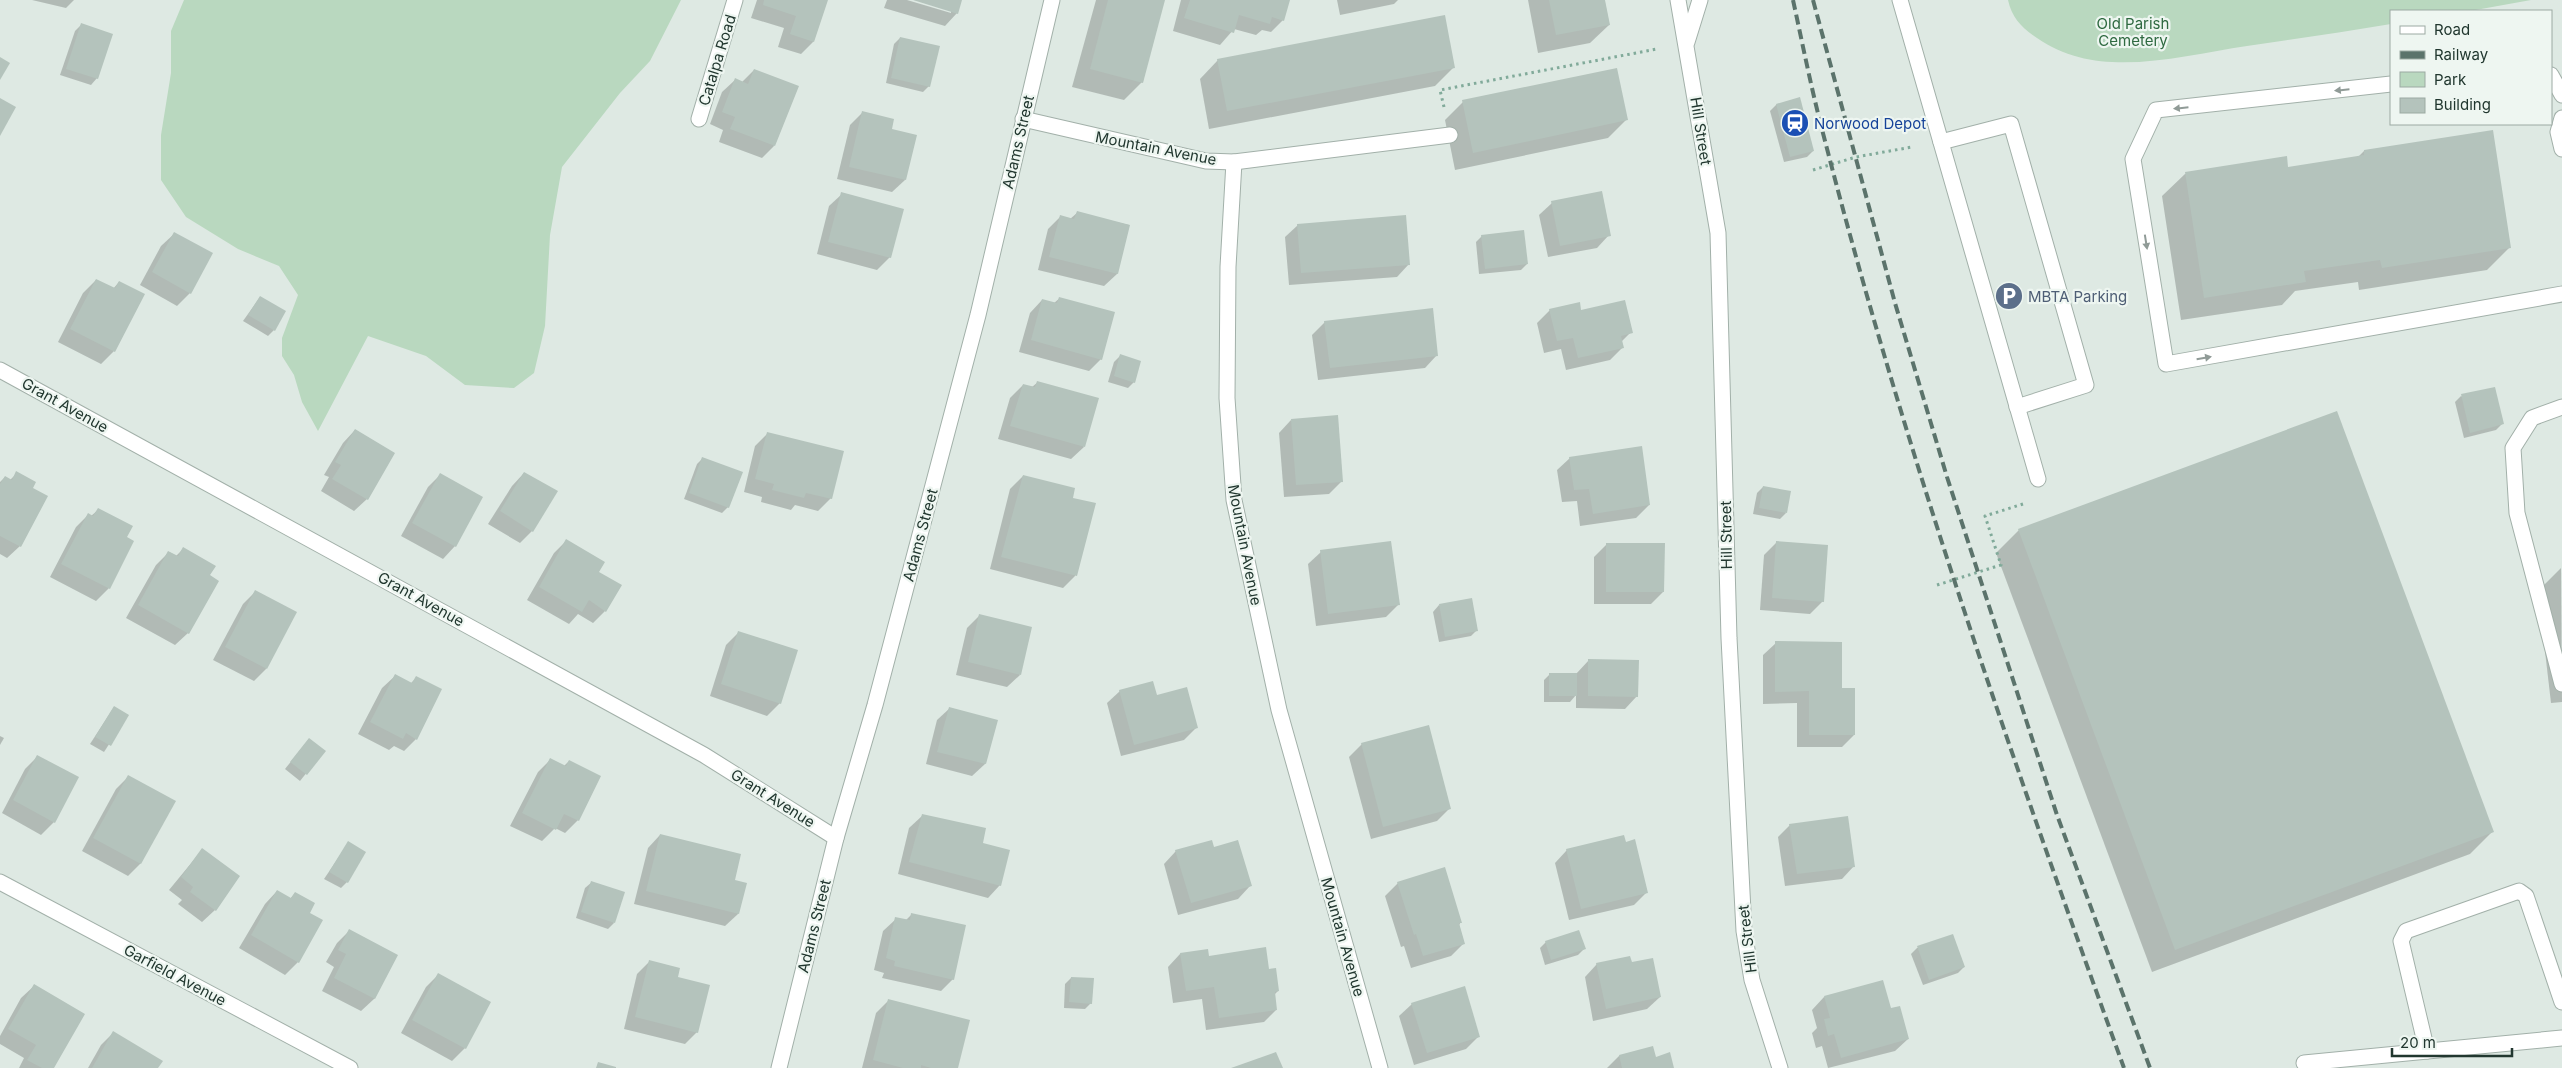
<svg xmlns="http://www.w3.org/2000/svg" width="2562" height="1068" viewBox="0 0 2562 1068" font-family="Inter,sans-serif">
<rect width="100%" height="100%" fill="#dee9e3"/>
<g fill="#b9d8bf">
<path d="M184 0H681L650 61 620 93 562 167 550 235 545 326 534 373 514 388 465 385 426 356 368 336 318 431 302 402 294 375 282 356V338L298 295 279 266 238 249 186 217 161 180V135L171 73V31Z"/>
<path d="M2008 0H2531L2470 11H2391V24C2343 32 2295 39 2247 46 2179 56 2098 81 2037 38 2021 27 2012 18 2008 0Z"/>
</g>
<g fill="#0003">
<path d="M32 0H74L66 8Z"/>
<path d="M757 0H827L813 42 801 54 778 47 784 28 751 18Z"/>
<path d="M887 0H907L951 13V11L916 0H961L957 13 945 26 884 8Z"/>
<path d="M1096 0H1164L1142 82 1124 100 1072 87Z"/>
<path d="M1181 0H1289L1283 20 1271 32 1262 30 1256 35 1234 29 1220 45 1173 31Z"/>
<path d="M1337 0H1398L1394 4 1340 15Z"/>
<path d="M1528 0H1604L1609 25 1590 43 1538 53Z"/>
<path d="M81 25 97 78 91 85 60 75 75 31Z"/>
<path d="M900 38 929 86 923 92 886 83 894 44Z"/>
<path d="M1218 60 1453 68 1435 86 1209 129 1200 79Z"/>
<path d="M754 70 774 146 762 158 719 142 723 130 710 124 722 92 735 80 742 82Z"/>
<path d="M1799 99 1813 151 1807 157 1784 162 1770 111 1776 105Z"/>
<path d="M1463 102 1626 120 1608 138 1455 170 1445 120Z"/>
<path d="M862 113 891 130 905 180 892 192 837 179 850 125Z"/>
<path d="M2364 151 2509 248 2487 270 2359 290 2358 282 2295 291 2282 305 2181 320 2162 196 2185 174 2287 168 2357 158Z"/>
<path d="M842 194 890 257 877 270 817 254 829 206Z"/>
<path d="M1552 203 1609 235 1597 248 1548 257 1539 215Z"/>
<path d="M1077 213 1129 225 1117 274 1104 286 1038 270 1048 229 1060 217 1070 219Z"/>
<path d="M1298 225 1409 264 1397 277 1289 285 1285 237Z"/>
<path d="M174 234 211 254 190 293 177 306 140 285 161 246Z"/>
<path d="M1482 236 1527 264 1521 270 1479 274 1476 242Z"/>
<path d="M96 280 113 289 119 282 143 295 114 351 101 364 58 342 83 293Z"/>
<path d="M260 297 274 330 268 336 243 321Z"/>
<path d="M1060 298 1101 359 1089 371 1019 352 1030 313 1042 300 1054 303Z"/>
<path d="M1550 310 1580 312 1631 332 1621 342 1623 347 1610 360 1566 370 1561 349 1544 353 1537 323Z"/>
<path d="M1325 322 1437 355 1425 368 1318 380 1312 335Z"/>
<path d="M1120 356 1134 382 1128 388 1108 382 1114 362Z"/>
<path d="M1038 382 1084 447 1071 459 998 439 1010 398 1023 385 1032 387Z"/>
<path d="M2461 396 2502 424 2496 430 2464 438 2455 402Z"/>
<path d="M1291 420 1342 481 1329 494 1284 497 1279 433Z"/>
<path d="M355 430 367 499 354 511 321 491 329 477 324 475 343 443Z"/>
<path d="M768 433 831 498 818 511 795 505 791 510 761 502 762 497 744 492 755 446Z"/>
<path d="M703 458 728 507 722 513 684 499 697 464Z"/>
<path d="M1570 458 1649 505 1636 518 1580 526 1577 501 1562 502 1557 470Z"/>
<path d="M17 473 32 489 20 546 7 558 0 554V482L5 477 10 480Z"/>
<path d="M524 473 532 531 520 543 488 524 512 486Z"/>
<path d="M440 475 455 546 443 559 401 536 428 487Z"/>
<path d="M1023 476 1071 499 1094 504 1075 576 1063 588 990 569 1010 489Z"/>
<path d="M1763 487 1786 513 1780 519 1753 514 1757 493Z"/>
<path d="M98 510 125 537 109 588 96 601 50 577 76 527 88 515 91 516Z"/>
<path d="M2019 530 2492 832 2470 854 2152 972 1996 553Z"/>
<path d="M566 541 598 572 605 611 593 623 578 614 569 624 527 600 554 553Z"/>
<path d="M1777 542 1823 601 1810 614 1760 610 1764 555Z"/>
<path d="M1607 544 1663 592 1651 604H1594V557Z"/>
<path d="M183 549 208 576 188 633 175 645 126 618 156 565 169 552 176 556Z"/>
<path d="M1321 552 1398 605 1386 617 1316 626 1308 564Z"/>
<path d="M2561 568 2562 702 2551 703 2538 591Z"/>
<path d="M256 591 266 669 254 681 213 660 243 604Z"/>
<path d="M1439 605 1477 630 1471 636 1439 642 1433 612Z"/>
<path d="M980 615 1020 675 1007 687 956 675 967 628Z"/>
<path d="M739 632 780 703 767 716 710 696 726 645Z"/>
<path d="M1776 643 1840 689 1854 735 1842 747H1797V703L1763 704V655Z"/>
<path d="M1589 660 1637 696 1625 709 1576 708V695L1570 702H1544V680L1550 674H1576Z"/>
<path d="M395 676 410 684 416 678V739L404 751 394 746 389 750 358 734 382 688Z"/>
<path d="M1120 691 1156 697 1197 727 1184 740 1121 756 1107 703Z"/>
<path d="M114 707 128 715 104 752 90 744Z"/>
<path d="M950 708 997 721 985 764 972 776 926 764 937 720Z"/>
<path d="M0 736 4 738 0 745Z"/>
<path d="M309 739 324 751 300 781 285 769Z"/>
<path d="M1362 744 1450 808 1437 821 1371 839 1349 757Z"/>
<path d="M37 757 54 822 41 835 2 813 25 769Z"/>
<path d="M550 760 564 766 569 761 578 820 565 833 555 828 542 841 510 826 538 772Z"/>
<path d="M128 777 174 801 140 864 128 876 82 851 116 789Z"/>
<path d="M922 816 982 844 1000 885 988 898 898 874 909 828Z"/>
<path d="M1790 825 1854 866 1842 879 1785 886 1778 837Z"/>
<path d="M660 835 733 881 738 914 725 926 634 904 648 848Z"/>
<path d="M349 842 347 882 341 888 324 879Z"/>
<path d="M1213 849 1250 886 1238 899 1178 915 1164 864 1176 851Z"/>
<path d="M202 850 215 910 202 922 178 904 182 900 169 890Z"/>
<path d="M1567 850 1647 892 1634 905 1569 920 1555 863Z"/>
<path d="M592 882 614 923 608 929 576 918 585 888Z"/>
<path d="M1398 883 1461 922 1459 925 1464 943 1451 956 1411 968 1404 946 1401 947 1385 896Z"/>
<path d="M277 891 290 899 295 893 308 913 298 962 285 975 239 948 265 904Z"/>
<path d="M912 914 953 979 941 991 882 978 884 973 874 970 883 931 896 919 905 921Z"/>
<path d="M349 931 396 956 374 999 361 1011 322 991 334 967 326 962 337 943Z"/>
<path d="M1952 936 1964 967 1958 973 1923 985 1911 954 1917 948Z"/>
<path d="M1546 942 1584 949 1578 955 1545 965 1540 948Z"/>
<path d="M1180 954 1208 957 1268 971 1278 991 1274 995 1276 1010 1264 1022 1206 1030 1202 999 1173 1003 1168 967Z"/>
<path d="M650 961 676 978 697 1032 685 1044 624 1029 637 974Z"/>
<path d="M1597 964H1631L1660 997 1647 1009 1593 1021 1585 977Z"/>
<path d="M438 975 465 1048 452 1061 401 1033 426 987Z"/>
<path d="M1071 978 1091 1003 1085 1009 1064 1008 1065 984Z"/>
<path d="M34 986 53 1068H19L24 1058 0 1044V1036L21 998Z"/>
<path d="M1824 997 1890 1010 1908 1039 1895 1051 1828 1068 1822 1046 1816 1048 1812 1033 1817 1028 1812 1010Z"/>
<path d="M889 1000 957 1068H862L876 1013Z"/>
<path d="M1412 1004 1479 1036 1466 1049 1414 1065 1399 1016Z"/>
<path d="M113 1033 157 1068H88L101 1045Z"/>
<path d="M1619 1056 1655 1058 1673 1068H1607Z"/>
</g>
<g fill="#b4c3bc">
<path d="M764 0H828L814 42 790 34 796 16 763 5Z"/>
<path d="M913 0H962L958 14Z"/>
<path d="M1108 0H1165L1143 83 1090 69Z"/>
<path d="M1190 0H1290L1284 21 1272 17 1270 24 1239 15 1234 33 1184 18Z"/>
<path d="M1549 0H1605L1610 25 1556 35Z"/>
<path d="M1445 15 1455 68 1227 111 1217 59Z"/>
<path d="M81 23 113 34 98 79 66 69Z"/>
<path d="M900 37 940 46 930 87 891 78Z"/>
<path d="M0 57 10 63 0 80Z"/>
<path d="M1617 68 1628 120 1473 153 1462 100Z"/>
<path d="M754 69 799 86 775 146 730 129 735 117 722 112 735 78 748 84Z"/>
<path d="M1800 97 1814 151 1790 157 1776 104Z"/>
<path d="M0 98 16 107 0 136Z"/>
<path d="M862 111 894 119 892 129 917 135 906 180 849 167Z"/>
<path d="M2493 130 2511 248 2382 268 2380 260 2304 271 2306 282 2204 298 2185 172 2287 156 2288 167 2364 155V150Z"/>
<path d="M1602 191 1611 236 1560 246 1551 201Z"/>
<path d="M841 192 904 209 891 258 828 242Z"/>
<path d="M1077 211 1130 225 1118 274 1049 257 1060 215 1074 219Z"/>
<path d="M1406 215 1410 265 1301 273 1297 224Z"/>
<path d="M1524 230 1528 264 1485 269 1481 235Z"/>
<path d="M174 232 213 253 191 294 152 272Z"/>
<path d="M96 279 115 288 119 281 145 294 115 352 70 329Z"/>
<path d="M260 296 286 311 275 331 248 315Z"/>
<path d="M1059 297 1115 312 1102 360 1031 340 1042 299 1057 303Z"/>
<path d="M1625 300 1633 333 1621 336 1624 348 1578 358 1573 338 1557 341 1549 309 1580 302 1581 310Z"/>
<path d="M1433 308 1438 356 1330 368 1324 321Z"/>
<path d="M1120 354 1141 361 1135 383 1114 376Z"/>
<path d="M1037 381 1099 398 1085 447 1010 426 1023 384 1035 387Z"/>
<path d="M2495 387 2504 424 2470 433 2461 394Z"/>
<path d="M2337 411 2494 832 2175 950 2018 529Z"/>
<path d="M1338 415 1343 482 1296 485 1291 419Z"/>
<path d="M355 429 395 453 368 500 332 479 341 465 335 462Z"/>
<path d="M767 432 844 451 832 499 806 493 804 498 772 490 774 484 755 479Z"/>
<path d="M1642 446 1650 505 1593 514 1589 489 1574 490 1569 457Z"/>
<path d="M702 457 743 472 729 508 689 493Z"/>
<path d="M16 471 36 482 33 488 48 496 21 547 0 536V484L5 476 12 480Z"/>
<path d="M524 472 558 491 533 532 500 511Z"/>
<path d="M440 473 483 497 456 547 412 523Z"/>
<path d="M1023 475 1075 488 1073 498 1096 503 1077 576 1001 557Z"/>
<path d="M1763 486 1791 491 1787 513 1759 508Z"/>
<path d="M98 508 133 526 127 537 134 541 110 589 61 564 88 513 93 516Z"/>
<path d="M566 539 605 562 599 572 622 585 606 612 589 600 582 612 539 587Z"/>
<path d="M1391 541 1400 605 1328 614 1320 550Z"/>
<path d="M1776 541 1828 545 1824 602 1772 598Z"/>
<path d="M1606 543H1665L1664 592H1606Z"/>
<path d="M183 547 216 566 210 575 219 581 189 634 138 605 168 551 178 556Z"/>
<path d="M255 590 297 612 267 669 225 647Z"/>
<path d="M1472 598 1478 631 1445 637 1439 604Z"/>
<path d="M979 614 1032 627 1021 675 968 662Z"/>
<path d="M738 631 798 650 781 704 721 684Z"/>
<path d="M1775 641 1842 642V688H1855V735H1809V691L1775 692Z"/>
<path d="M1588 659 1639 660 1638 697 1588 696Z"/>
<rect x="1549" y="673" width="28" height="23"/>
<path d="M395 674 412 683 416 676 442 689 417 740 406 733 403 739 370 722Z"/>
<path d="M1153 681 1157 695 1187 687 1198 728 1134 745 1119 690Z"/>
<path d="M114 706 129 715 111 746 95 737Z"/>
<path d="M949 707 998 720 986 764 937 752Z"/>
<path d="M1429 725 1451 809 1383 827 1361 743Z"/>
<path d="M309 738 326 751 307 775 290 762Z"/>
<path d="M37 755 79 777 55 823 13 800Z"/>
<path d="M550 758 566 766 569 760 601 776 579 821 564 814 556 830 522 813Z"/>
<path d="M128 775 176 801 141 864 93 838Z"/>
<path d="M922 814 986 828 983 843 1010 850 1001 886 909 862Z"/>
<path d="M1848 816 1855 867 1797 874 1789 824Z"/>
<path d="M660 834 741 854 735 880 747 883 739 914 646 891Z"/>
<path d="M1624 835 1626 842 1635 839 1648 893 1581 909 1566 849Z"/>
<path d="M1212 840 1214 847 1238 840 1252 886 1191 903 1175 850Z"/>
<path d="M348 841 366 852 348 883 329 872Z"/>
<path d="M202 848 240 876 216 911 190 892 193 887 181 877Z"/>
<path d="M1445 867 1462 923H1459L1465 944 1423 956 1416 934 1414 935 1397 882Z"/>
<path d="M591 881 625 892 615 923 581 912Z"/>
<path d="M277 890 291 898 295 892 315 903 310 913 323 920 299 963 251 935Z"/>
<path d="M911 913 966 925 954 980 894 966 895 961 886 958 895 917 910 920Z"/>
<path d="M349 929 398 955 375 999 334 978 346 954 338 950Z"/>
<path d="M1579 930 1586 949 1551 960 1545 941Z"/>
<path d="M1953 934 1965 967 1929 980 1917 946Z"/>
<path d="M1266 947 1269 969 1276 968 1279 991 1275 992 1277 1010 1219 1018 1214 987 1186 991 1180 953 1208 949 1209 956Z"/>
<path d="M1630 956 1632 962 1653 958 1661 997 1606 1009 1596 963Z"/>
<path d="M649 960 680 968 678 977 710 985 698 1033 635 1017Z"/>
<path d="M438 973 491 1002 466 1049 412 1020Z"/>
<path d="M1071 977 1094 978 1092 1004 1069 1002Z"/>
<path d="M1883 980 1891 1008 1900 1006 1909 1039 1841 1058 1834 1034 1828 1036 1824 1019 1830 1018 1824 996Z"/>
<path d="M34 984 85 1014 54 1068H42L27 1060 36 1045 8 1029Z"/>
<path d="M1465 986 1480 1037 1427 1053 1411 1003Z"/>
<path d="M888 999 970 1020 958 1068H931L921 1065V1068H903L873 1060Z"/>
<path d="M113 1031 163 1061 158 1068H92Z"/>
<path d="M1653 1046 1656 1057 1670 1052 1674 1068H1622L1619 1055Z"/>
<path d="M1276 1052 1283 1068H1231Z"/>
<path d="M598 1062 616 1067V1068H596Z"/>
</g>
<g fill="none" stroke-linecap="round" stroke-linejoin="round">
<defs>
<g id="minor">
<path d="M1678 0 1718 233 1729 638 1744 931 1752 980 1780 1068"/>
<path d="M1900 0 2038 479"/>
<path d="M1687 42 1700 0"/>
<path d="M2551 75 2562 95"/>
<path d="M2391 84 2156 110 2133 159 2166 364 2562 294"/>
<path d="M2562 118 2558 132 2562 149"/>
<path d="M699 119 735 0"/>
<path d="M1023 119 1206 161 1234 162 1228 267 1227 398 1234 500 1279 710 1380 1068"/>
<path d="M1941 142 2011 124 2086 385 2017 407"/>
<path d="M1234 162 1450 135"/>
<path d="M0 370 704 755 836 838"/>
<path d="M2562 407 2532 418 2513 448 2517 513 2562 684"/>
<path d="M0 882 350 1068"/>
<path d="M2427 1051 2401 941 2406 931 2519 891 2526 896 2562 1002"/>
<path d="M2304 1063 2562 1038"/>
<path d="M779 1068 836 838 875 705 978 315 1052 0"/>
</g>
</defs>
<use href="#minor" stroke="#a2b0a9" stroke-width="17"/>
<g stroke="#81aa9a" stroke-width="3" stroke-dasharray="2.5 4" stroke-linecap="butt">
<path d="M1444 107 1440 90 1657 49"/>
<path d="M1813 170 1856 157 1912 147"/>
<path d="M1937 585 2001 565 1985 516 2023 504"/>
</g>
<use href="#minor" stroke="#fff" stroke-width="15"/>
<g stroke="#5b736b" stroke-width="4" stroke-dasharray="10 5" stroke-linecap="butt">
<path d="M1793 0C1803 46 1812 92 1824 137 1905 453 2013 762 2124 1068"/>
<path d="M1813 0 1895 303 1947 477 2057 815 2150 1068"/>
</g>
</g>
<defs><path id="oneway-solid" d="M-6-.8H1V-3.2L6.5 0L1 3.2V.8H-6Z" transform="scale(1.25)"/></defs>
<g fill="#909b97">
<use href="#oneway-solid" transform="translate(2342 90) rotate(174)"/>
<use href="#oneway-solid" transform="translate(2181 108) rotate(174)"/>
<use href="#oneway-solid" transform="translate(2146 242) rotate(81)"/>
<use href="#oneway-solid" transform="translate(2204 358) rotate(-10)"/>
</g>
<defs>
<symbol id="station-disc" viewBox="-11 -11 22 22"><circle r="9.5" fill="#1a4fb4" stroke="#eef6f1"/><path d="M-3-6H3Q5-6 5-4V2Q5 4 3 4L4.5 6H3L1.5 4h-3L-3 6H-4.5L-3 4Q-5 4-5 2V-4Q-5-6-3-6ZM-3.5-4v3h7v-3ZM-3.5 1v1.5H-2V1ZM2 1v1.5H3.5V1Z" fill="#fff"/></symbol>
<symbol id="parking-disc" viewBox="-11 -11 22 22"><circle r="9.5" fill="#5c6f8a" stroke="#eef6f1"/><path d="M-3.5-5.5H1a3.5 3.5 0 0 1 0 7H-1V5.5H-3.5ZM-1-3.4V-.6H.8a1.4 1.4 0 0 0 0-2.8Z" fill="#fff"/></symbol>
</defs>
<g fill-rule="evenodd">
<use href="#station-disc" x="1779" y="107" width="32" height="32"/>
<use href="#parking-disc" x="1993" y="280" width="32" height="32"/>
</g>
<g text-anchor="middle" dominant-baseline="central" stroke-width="4.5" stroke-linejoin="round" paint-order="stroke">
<g font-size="15" fill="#2f6a41" stroke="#eef6f1">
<text x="2133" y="23">Old Parish<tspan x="2133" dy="17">Cemetery</tspan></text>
</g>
<g font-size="15" fill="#21372f" stroke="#eef6f1">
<text transform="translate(717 60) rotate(-73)">Catalpa Road</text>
<text transform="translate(1701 131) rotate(81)">Hill Street</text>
<text transform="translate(1018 142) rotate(-77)">Adams Street</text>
<text transform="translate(1156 148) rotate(11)">Mountain Avenue</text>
<text transform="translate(65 405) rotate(29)">Grant Avenue</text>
<text transform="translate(920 535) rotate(-75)">Adams Street</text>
<text transform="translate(1726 535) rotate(-91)">Hill Street</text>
<text transform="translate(1245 545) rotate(79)">Mountain Avenue</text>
<text transform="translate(421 599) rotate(29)">Grant Avenue</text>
<text transform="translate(773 798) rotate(32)">Grant Avenue</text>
<text transform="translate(814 926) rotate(-76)">Adams Street</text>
<text transform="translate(1343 937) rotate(74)">Mountain Avenue</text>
<text transform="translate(1747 939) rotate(-97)">Hill Street</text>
<text transform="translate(175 975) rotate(28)">Garfield Avenue</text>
</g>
<g font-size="15" fill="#164399" stroke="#eef6f1" text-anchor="start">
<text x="1814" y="123">Norwood Depot</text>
</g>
<g font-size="15" fill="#4e5e75" stroke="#eef6f1" text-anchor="start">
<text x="2028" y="296">MBTA Parking</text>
</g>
</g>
<rect x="2390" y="10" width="162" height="115" fill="#eef6f1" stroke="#9caaa3"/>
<rect x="2400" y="26" width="25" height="8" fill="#ffffff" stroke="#9caaa3"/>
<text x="2434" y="35" font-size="15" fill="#21372f">Road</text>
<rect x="2400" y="51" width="25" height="8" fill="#5b736b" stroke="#9caaa3"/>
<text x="2434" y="60" font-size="15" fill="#21372f">Railway</text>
<rect x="2400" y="72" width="25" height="15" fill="#b9d8bf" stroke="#9caaa3"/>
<text x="2434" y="85" font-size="15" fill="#21372f">Park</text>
<rect x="2400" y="98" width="25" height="15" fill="#b4c3bc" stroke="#9caaa3"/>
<text x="2434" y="110" font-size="15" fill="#21372f">Building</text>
<path d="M2392 1048v8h120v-8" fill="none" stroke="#21372f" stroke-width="2.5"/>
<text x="2400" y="1048" font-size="15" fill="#21372f" stroke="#eef6f1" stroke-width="4" paint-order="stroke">20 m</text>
</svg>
